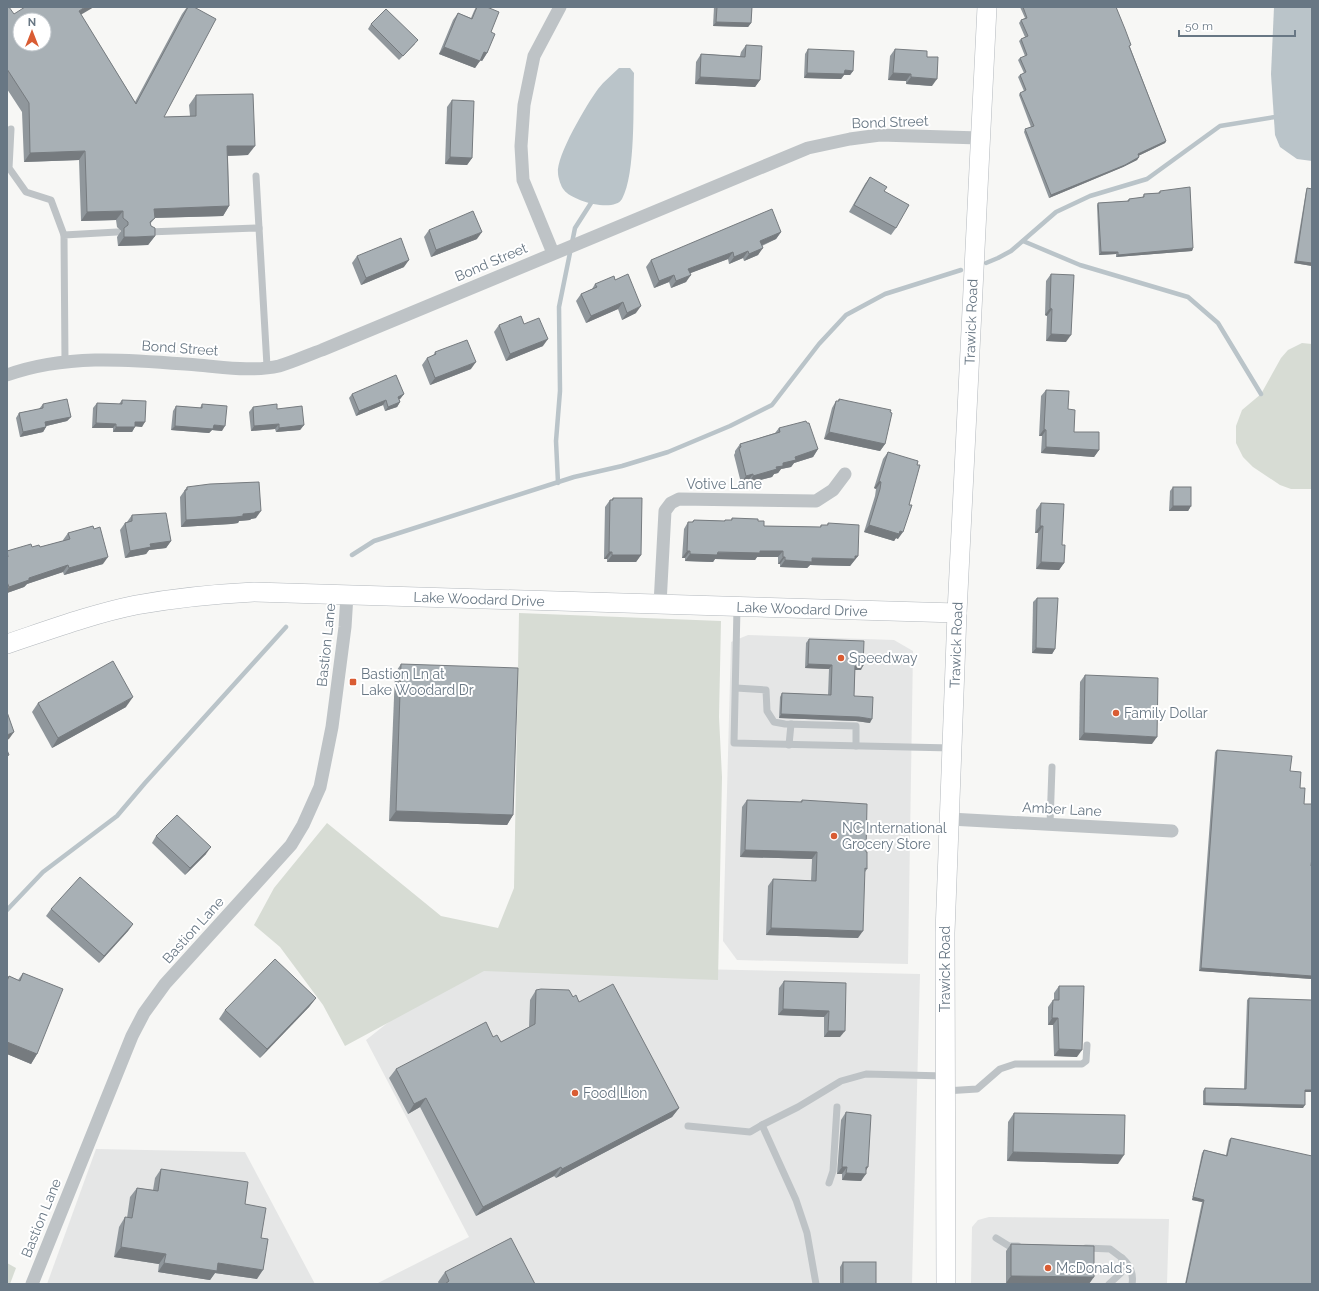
<svg xmlns="http://www.w3.org/2000/svg" width="1319" height="1291" viewBox="0 0 1319 1291" font-family="Raleway,sans-serif">
<rect width="100%" height="100%" fill="#f7f7f5"/>
<g fill="#e5e6e6">
<path d="M748 635 894 640 913 651 908 964 737 960 723 941 731 642Z"/>
<path d="M462 964 920 974 912 1284H376L469 1237 366 1040Z"/>
<path d="M96 1149 245 1152 315 1284H47Z"/>
<path d="M989 1217 1169 1219 1167 1284H971L972 1227 978 1220Z"/>
</g>
<g fill="#d7dcd4">
<path d="M1302 343 1312 344V489H1291L1280 485 1253 467 1243 457 1236 443V426L1242 410 1261 394 1281 358 1288 350Z"/>
<path d="M519 613 721 621 719 717 722 777 718 980 484 971 345 1046 323 1005 280 947 254 925 274 888 327 823 441 916 498 928 514 888Z"/>
<path d="M7 1263 16 1268 10 1284H7Z"/>
</g>
<g fill="#bac4c9">
<path d="M1274 7H1312V161L1297 159 1280 147 1275 135 1271 74Z"/>
<path d="M619 68H630L634 73C633 104 636 174 622 199 614 213 572 201 564 190 561 187 558 177 558 173 556 156 587 104 598 89 604 81 612 75 619 68Z"/>
</g>
<g fill="none" stroke-linecap="round" stroke-linejoin="round">
<g stroke="#bac4c9" stroke-width="4.5">
<path d="M1023 241 1080 265 1188 297 1218 323 1261 394"/>
<path d="M986 263 998 258 1011 251 1056 212 1090 196 1147 179 1220 126 1275 117 1279 114"/>
<path d="M558 483 556 441 560 391 559 307 575 228 591 203"/>
<path d="M352 555 374 541 574 477 622 466 668 452 730 426 772 405 819 344 846 315 885 294 961 270"/>
<path d="M7 910 43 872 117 816 145 783 286 627"/>
</g>
<defs>
<g id="secondary">
<path d="M7 644C49 630 92 614 136 605 175 598 214 594 254 592L957 613"/>
<path d="M946 1284 945 933 957 613 987 7"/>
</g>
</defs>
<use href="#secondary" stroke="#b3b8bd" stroke-width="20"/>
<g stroke="#bec3c6" stroke-width="7">
<path d="M11 129 9 168 26 192 51 200 64 235"/>
<path d="M256 176 259 228"/>
<path d="M148 232 259 228 267 366"/>
<path d="M65 361 64 235 117 232"/>
<path d="M737 608 734 743 952 748"/>
<path d="M736 688 766 690 767 711 774 722 785 724 856 726V746"/>
<path d="M789 745 791 724"/>
<path d="M1050 824 1052 767"/>
<path d="M945 1091 977 1089 1000 1069 1015 1064H1082L1086 1061 1087 1045"/>
<path d="M762 1125 798 1107 841 1081 866 1074 945 1076"/>
<path d="M688 1126 750 1132 762 1125 796 1200 807 1233 816 1284"/>
<path d="M829 1183 833 1171 837 1107"/>
<path d="M996 1238 1009 1246H1018"/>
<path d="M1086 1248 1110 1249 1122 1258 1121 1273 1109 1284"/>
<path d="M1122 1258C1130 1265 1134 1273 1132 1284"/>
</g>
<g stroke="#bec3c6" stroke-width="13">
<path d="M553 253 523 180 521 146 524 105 534 56 560 7"/>
<path d="M7 375C68 353 133 360 197 365 223 367 253 372 279 366 293 362 308 355 322 350L808 148 850 139 880 135 980 138"/>
<path d="M660 604 665 511 671 503 679 499 816 501 833 490 845 474"/>
<path d="M950 819 1172 831"/>
<path d="M32 1284 132 1036 144 1013 165 984 291 845 303 825 320 787 332 727 345 627 347 595"/>
</g>
<use href="#secondary" stroke="#fff" stroke-width="19"/>
</g>
<g fill="#90979c">
<path d="M7 7 14 14 81 15 135 102 182 14 187 7H194L164 117 190 116 189 105 196 95 248 155 228 156 229 206 223 216 155 218 150 224 155 236 148 245 118 246 117 237 121 231 117 227 116 220 81 221 79 160 24 162 22 112 7 89Z"/>
<path d="M476 7H487L491 32 487 53 482 61 480 60 475 68 439 54 453 20 458 13 471 18 474 11Z"/>
<path d="M714 7H752L751 23 748 27 713 26Z"/>
<path d="M1020 7H1116L1130 47 1166 141 1165 143 1138 156 1139 157 1137 160 1123 167 1049 198 1024 132 1025 129 1031 127 1019 95 1020 93 1024 91 1018 77 1020 75 1024 73 1018 60 1020 58 1025 56 1019 41 1021 39 1025 37 1019 23 1021 20 1025 18Z"/>
<path d="M371 24 415 44 399 60 368 29Z"/>
<path d="M746 45 760 80 755 87 695 84 696 62 701 54 740 56 741 52Z"/>
<path d="M808 49 853 71 850 75H844L841 79 804 78 805 54Z"/>
<path d="M895 49 927 57 932 86 906 84V81L888 80 890 56Z"/>
<path d="M452 100 472 158 467 165 445 164 447 107Z"/>
<path d="M870 177 884 191 896 228 891 235 849 212 865 184Z"/>
<path d="M1307 188 1312 266 1294 263 1306 191Z"/>
<path d="M1160 191 1193 248 1192 251 1116 257V254L1099 255 1097 205 1098 203 1127 201 1129 199 1142 198 1144 194 1158 193Z"/>
<path d="M429 230 477 239 431 257 424 237Z"/>
<path d="M781 232 776 239 762 246 758 255 744 261 743 258 729 264 728 259 690 273 686 282 671 288 669 282 654 288 646 267 651 260Z"/>
<path d="M357 256 404 267 361 285 352 263Z"/>
<path d="M1051 274 1066 342 1046 341 1047 316 1045 315 1046 281Z"/>
<path d="M615 280 636 313 622 320 618 309 586 323 576 301 581 294 592 289 595 284Z"/>
<path d="M524 324 543 346 506 361 494 332 499 325Z"/>
<path d="M435 352 471 369 430 385 422 365 427 358 433 356Z"/>
<path d="M1046 390 1068 409 1074 432 1099 450 1094 457 1041 453 1042 436H1039L1041 396Z"/>
<path d="M352 394H404L400 399H399L400 402 397 407 385 411 383 405 356 416 349 398Z"/>
<path d="M839 399 885 444 880 451 824 439 832 408 836 401H838Z"/>
<path d="M122 400 142 427 135 426 132 432H113V428H92L93 408 97 403 119 404Z"/>
<path d="M43 404 71 417 67 421 46 426V427L43 432 20 437 16 418 19 413 39 409Z"/>
<path d="M202 404 222 431 212 430 209 433 171 430 173 411 176 406 200 408Z"/>
<path d="M253 407 277 409 304 425 300 430 276 432 275 429 251 431 249 412Z"/>
<path d="M779 428 818 449 813 457 794 463 791 467 781 469 778 473 774 474 772 477 749 483 748 481 741 483 734 455 735 453V451L740 444 775 433Z"/>
<path d="M888 452 898 539 896 538 894 541 864 532 875 496 876 489 874 488 883 459Z"/>
<path d="M187 487 256 518 251 519 250 520 239 521 238 523 231 524 181 527 180 497Z"/>
<path d="M1173 487 1191 506 1188 511H1169L1170 491Z"/>
<path d="M613 498 641 555 636 562H607V559H604L605 507 610 500H611Z"/>
<path d="M1041 503 1064 563 1059 570 1036 569 1038 533H1035L1036 510Z"/>
<path d="M132 515 171 541 166 548 149 550 146 554 125 558 120 530 125 523 127 522Z"/>
<path d="M732 518 758 521 764 526 820 527 821 525H827L828 523 858 556 850 566 810 565 807 568 780 567V564H778V557H757L755 560 715 559 713 562 685 561V558H682L684 529 688 522H692L694 520 724 521 725 520H731Z"/>
<path d="M68 533 103 564 64 575 63 572 27 584 24 587 7 593V551L32 547H40L63 541V540Z"/>
<path d="M1037 598 1055 649 1052 654 1032 653 1033 602Z"/>
<path d="M809 639 861 670H855L854 696 870 723 856 721 779 718 780 697 782 693 828 695 829 669 805 668 806 643Z"/>
<path d="M401 664 513 815 507 825 389 821 395 673Z"/>
<path d="M1085 675 1152 744 1079 740 1080 682Z"/>
<path d="M38 703 126 707 52 748 32 712Z"/>
<path d="M1217 750 1290 771 1300 788 1304 804 1311 866H1312V979L1199 971 1215 752Z"/>
<path d="M747 800 800 802 802 800 866 852 867 869 865 872 858 938 766 935 768 886 773 879 811 881 812 859 740 857 742 807Z"/>
<path d="M156 836 206 854 185 875 152 843Z"/>
<path d="M51 909 133 924 128 931 99 963 46 916Z"/>
<path d="M23 973 37 1054 31 1064 7 1054V979L9 976 18 980Z"/>
<path d="M784 981 846 983 840 1037H824V1017L778 1015 779 988Z"/>
<path d="M1059 986 1077 1057 1054 1056 1053 1025H1048V1007L1053 1000H1054V993Z"/>
<path d="M536 990 573 997 579 1002 679 1108 672 1117 556 1178 554 1176 476 1216 420 1107 408 1114 389 1078 396 1069 493 1037 501 1042 529 1027 530 1000Z"/>
<path d="M316 998 309 1007 260 1058 219 1019 225 1010Z"/>
<path d="M1249 998 1312 1092H1305L1303 1108 1203 1105V1091L1205 1088 1244 1089 1247 1000Z"/>
<path d="M846 1112 866 1171 861 1181 842 1180V1174H837L841 1120Z"/>
<path d="M1014 1113 1118 1164 1007 1161 1008 1122Z"/>
<path d="M1231 1138 1312 1284H1185L1202 1202 1192 1200 1202 1153 1204 1150 1226 1155 1229 1140Z"/>
<path d="M161 1169 245 1204 261 1238 257 1279 215 1273 210 1280 158 1272 159 1264 114 1257 119 1227 125 1217 127 1218 130 1197 137 1188 153 1190 155 1178Z"/>
<path d="M1011 1244 1094 1246 1006 1283V1251Z"/>
<path d="M843 1262 876 1284H840V1267Z"/>
<path d="M445 1272 535 1284H439L438 1282Z"/>
</g>
<g fill="#767b7f">
<path d="M85 7H94L72 20 79 11Z"/>
<path d="M716 22 751 23 748 27 713 26Z"/>
<path d="M444 47 480 61 475 68 439 54Z"/>
<path d="M484 52 487 53 482 61 479 59Z"/>
<path d="M845 70 853 71 850 75H844L841 79 804 78 807 73Z"/>
<path d="M893 73 911 74 906 81 888 80Z"/>
<path d="M700 77 760 80 755 87 695 84Z"/>
<path d="M911 77 937 79 932 86 906 84Z"/>
<path d="M1166 141 1165 143 1136 157 1138 154Z"/>
<path d="M227 146H255L248 155 221 156Z"/>
<path d="M85 151 79 160 24 162 30 153Z"/>
<path d="M450 157 472 158 467 165 445 164Z"/>
<path d="M1139 157 1137 160 1123 167 1049 198 1051 195Z"/>
<path d="M229 206 223 216 148 218 154 209Z"/>
<path d="M123 211 116 220 81 221 87 212Z"/>
<path d="M482 232 477 239 431 257 436 250Z"/>
<path d="M781 232 776 239 755 248 760 241Z"/>
<path d="M155 236 148 245 118 246 124 237Z"/>
<path d="M763 248 758 255 744 261 749 254Z"/>
<path d="M1193 248 1192 251 1116 257 1118 255Z"/>
<path d="M748 251 743 258 729 264 734 257Z"/>
<path d="M733 252 728 259 683 276 688 269Z"/>
<path d="M1101 252H1118L1116 254 1099 255Z"/>
<path d="M409 260 404 267 361 285 366 278Z"/>
<path d="M1296 261 1312 263V266L1294 263Z"/>
<path d="M674 275 669 282 654 288 659 281Z"/>
<path d="M691 275 686 282 671 288 676 281Z"/>
<path d="M623 302 618 309 586 323 591 316Z"/>
<path d="M641 306 636 313 622 320 627 313Z"/>
<path d="M1050 308 1052 309 1047 316 1045 315Z"/>
<path d="M1051 334 1071 335 1066 342 1046 341Z"/>
<path d="M548 339 543 346 506 361 510 354Z"/>
<path d="M476 362 471 369 430 385 435 378Z"/>
<path d="M404 394 400 399 395 401 398 397Z"/>
<path d="M386 400 383 405 356 416 359 411Z"/>
<path d="M400 402 397 407 385 411 388 407Z"/>
<path d="M71 417 67 421 42 427 45 422Z"/>
<path d="M135 422H145L142 427 132 426Z"/>
<path d="M96 423 116 424 113 428H92Z"/>
<path d="M279 424 275 429 251 431 254 426Z"/>
<path d="M214 425 225 426 222 431 212 430 209 433 171 430 175 426Z"/>
<path d="M304 425 300 430 276 432 279 428Z"/>
<path d="M46 427 43 432 20 437 23 432Z"/>
<path d="M116 427H135L132 432H113Z"/>
<path d="M1044 429 1046 430 1042 436H1039Z"/>
<path d="M829 432 885 444 880 451 824 439Z"/>
<path d="M1046 447 1099 450 1094 457 1041 453Z"/>
<path d="M818 449 813 457 794 463 791 467 781 469 778 473 774 474 772 477 749 483 753 476 776 467 783 463 795 457Z"/>
<path d="M753 474 748 481 741 483 746 476Z"/>
<path d="M879 481 881 482 876 489 874 488Z"/>
<path d="M1173 506H1191L1188 511H1169Z"/>
<path d="M261 511 256 518 251 519 250 520 239 521 238 523 231 524 181 527 186 520 243 514Z"/>
<path d="M869 525 900 531 903 532 898 539 896 538 894 541 864 532Z"/>
<path d="M1040 526H1043L1038 533H1035Z"/>
<path d="M171 541 166 548 149 550 146 554 125 558 130 551 150 544Z"/>
<path d="M687 551H690L685 558H682Z"/>
<path d="M760 551H783L778 557H757L755 560 715 559 713 562 685 561 690 554Z"/>
<path d="M609 552H612L607 559H604Z"/>
<path d="M612 555H641L636 562H607Z"/>
<path d="M855 556H858L850 566 810 565 807 568 780 567 785 560Z"/>
<path d="M108 557 103 564 64 575 69 568Z"/>
<path d="M783 557H785L780 564H778Z"/>
<path d="M1041 562 1064 563 1059 570 1036 569Z"/>
<path d="M68 565 63 572 27 584 24 587 7 593V589L9 587 29 578Z"/>
<path d="M1036 648 1055 649 1052 654 1032 653Z"/>
<path d="M808 664 832 665 829 669 805 668Z"/>
<path d="M855 666H863L861 670H852Z"/>
<path d="M133 697 126 707 52 748 58 738Z"/>
<path d="M781 714 859 717 872 719 870 723 856 721 779 718Z"/>
<path d="M14 732 9 739 7 740V735Z"/>
<path d="M1084 733 1157 737 1152 744 1079 740Z"/>
<path d="M396 811 513 815 507 825 389 821Z"/>
<path d="M211 847 206 854 185 875 190 868Z"/>
<path d="M745 850 817 852 812 859 740 857Z"/>
<path d="M133 924 128 931 99 963 104 956Z"/>
<path d="M771 928 863 931 858 938 766 935Z"/>
<path d="M1201 968 1312 976V979L1199 971Z"/>
<path d="M316 998 309 1007 260 1058 267 1049Z"/>
<path d="M783 1009 829 1011 824 1017 778 1015Z"/>
<path d="M1052 1018H1058L1053 1025H1048Z"/>
<path d="M828 1031H845L840 1037H824Z"/>
<path d="M7 1042 37 1054 31 1064 7 1054Z"/>
<path d="M1059 1049 1082 1050 1077 1057 1054 1056Z"/>
<path d="M1305 1090H1312V1092H1303Z"/>
<path d="M426 1098 420 1107 408 1114 414 1104Z"/>
<path d="M1205 1103 1305 1105 1303 1108 1203 1105Z"/>
<path d="M679 1108 672 1117 556 1178 562 1169Z"/>
<path d="M1013 1152 1124 1155 1118 1164 1007 1161Z"/>
<path d="M561 1167 554 1176 476 1216 483 1207Z"/>
<path d="M842 1167H847L842 1174H837Z"/>
<path d="M866 1167H868L864 1174H866L861 1181 842 1180 846 1173Z"/>
<path d="M1193 1197 1204 1200 1202 1202 1192 1200Z"/>
<path d="M121 1247 166 1254 159 1264 114 1257Z"/>
<path d="M164 1263H218L263 1270 257 1279 215 1273 210 1280 158 1272Z"/>
<path d="M1011 1276 1094 1277 1089 1284 1006 1283Z"/>
</g>
<g fill="#a8b0b5" stroke="#767b7f" fill-rule="evenodd">
<path d="M7 7H9L14 14 25 7H85L79 11 136 104 188 7H194L216 19 164 117 196 116V95L253 94 255 146H227L229 206 154 209 155 218 150 222 151 226 155 228V236L136 237H124V228L128 225V222L123 218V211L87 212 85 151 30 153 29 103 7 69ZM20 20H44V44H20Z"/>
<path d="M477 7H487L499 12 491 32 495 34 487 53 484 52 480 61 444 47 458 13 472 19Z"/>
<path d="M717 7H752L751 23 716 22Z"/>
<path d="M1023 7H1116L1125 29 1131 45 1129 46 1166 141 1138 154 1139 157 1125 165 1051 195 1025 129 1034 126 1020 93 1026 90 1020 75 1026 72 1020 58 1027 55 1021 39 1028 36 1021 20 1027 18Z"/>
<path d="M386 9 418 40 403 56 371 24Z"/>
<path d="M746 45 762 46 760 80 700 77 701 54 745 57Z"/>
<path d="M808 49 854 51 853 71 845 70 844 74 807 73Z"/>
<path d="M895 49 927 51V57H938L937 79 911 77V74L893 73Z"/>
<path d="M452 100 474 101 472 158 450 157Z"/>
<path d="M870 177 887 187 884 191 909 205 896 228 854 205Z"/>
<path d="M1190 187 1193 248 1118 255V252H1101L1098 203 1129 201V199L1144 197V194L1160 193V191Z"/>
<path d="M1307 188 1312 189V263L1296 261Z"/>
<path d="M772 209 781 232 760 241 763 248 749 254 748 251 734 257 733 252 688 269 691 275 676 281 674 275 659 281 651 260Z"/>
<path d="M473 211 482 232 436 250 429 230Z"/>
<path d="M401 238 409 260 366 278 357 256Z"/>
<path d="M628 274 641 306 627 313 623 302 591 316 581 294 597 287 595 284 614 276 615 280Z"/>
<path d="M1051 274 1074 275 1071 335 1051 334 1052 309 1050 308Z"/>
<path d="M521 316 524 324 539 318 548 339 510 354 499 325Z"/>
<path d="M467 340 476 362 435 378 427 358 436 354 435 352Z"/>
<path d="M396 375 404 394 398 397 400 402 388 407 386 400 359 411 352 394Z"/>
<path d="M1046 390 1069 391 1068 409 1075 410 1074 432H1099V450L1046 447V430L1044 429Z"/>
<path d="M67 399 71 417 45 422 46 427 23 432 19 413 43 408V404Z"/>
<path d="M839 399 891 410 890 412 892 413 885 444 829 432 836 401H839Z"/>
<path d="M122 400 146 401 145 422H135V427H116V424L96 423 97 403 122 404Z"/>
<path d="M202 404 227 406 225 426 214 425 213 429 175 426 176 406 202 408Z"/>
<path d="M277 404V409L302 406 304 425 279 428V424L254 426 253 407Z"/>
<path d="M806 421 807 423H809L818 449 795 457 796 460 783 463V466L776 467 777 469 753 476V474L746 476 739 448 741 447 740 444 780 432 779 428Z"/>
<path d="M888 452 918 461 917 465H920L909 505H912L903 532 900 531 899 534 869 525 880 489 881 482 879 481Z"/>
<path d="M259 482 261 511 255 512V513L243 514V516L236 517 186 520 185 490H187V487L210 484Z"/>
<rect x="1173" y="487" width="18" height="19"/>
<path d="M613 498H642L641 555H612V552H609L610 500H613Z"/>
<path d="M1041 503 1064 504 1062 545H1065L1064 563 1041 562 1043 526H1040Z"/>
<path d="M166 513 171 541 150 544 151 547 130 551 125 523 132 521V515Z"/>
<path d="M732 518 758 519V521H764V526L821 527V525H828V523L859 525 858 556H855V559L812 558V562L785 560V557H783V551H760V553L718 552 717 555 690 554V551H687L688 522H693L694 520 725 521V520H732Z"/>
<path d="M93 526 94 529 100 527 108 557 69 568 68 565 29 578V580L9 587 7 582V558L8 557 7 551 31 544 32 547 39 545 40 547 70 539 68 533Z"/>
<path d="M1037 598H1058L1055 649 1036 648Z"/>
<path d="M809 639 864 641 863 666H855L854 696 873 697 872 719 859 717 781 714 782 693 831 695 832 665 808 664Z"/>
<path d="M113 661 133 697 58 738 38 703Z"/>
<path d="M401 664 518 668 513 815 396 811Z"/>
<path d="M1085 675 1158 678 1157 737 1084 733Z"/>
<path d="M7 712 14 732 7 735Z"/>
<path d="M7 750 9 755 7 756Z"/>
<path d="M1217 750 1292 756 1290 771 1301 772 1300 788H1305L1304 804H1312V857L1311 866H1312V976L1201 968Z"/>
<path d="M747 800 802 802V800L867 804 866 852H867V869L865 868 863 931 771 928 773 879 816 881 817 852 745 850Z"/>
<path d="M177 815 211 847 190 868 156 836Z"/>
<path d="M80 877 133 924 104 956 51 909Z"/>
<path d="M275 959 316 998 267 1049 225 1010Z"/>
<path d="M23 973 63 989 37 1054 7 1042V981L9 976 20 981Z"/>
<path d="M784 981 846 983 845 1031H828L829 1011 783 1009Z"/>
<path d="M613 984 679 1108 562 1169 561 1167 483 1207 426 1098 414 1104 396 1069 486 1022 493 1037 497 1035 501 1042 535 1024 536 990 541 989 569 990 573 997 576 995 579 1002Z"/>
<path d="M1059 986H1084L1082 1050 1059 1049 1058 1018H1052L1053 1000H1059Z"/>
<path d="M1249 998 1312 1000V1090H1305V1105L1205 1103V1088L1246 1089Z"/>
<path d="M846 1112 871 1115 868 1167H866V1174L846 1173 847 1167H842Z"/>
<path d="M1014 1113 1125 1115 1124 1155 1013 1152Z"/>
<path d="M1231 1138 1312 1156V1284H1186L1204 1200 1193 1197 1204 1150 1227 1156Z"/>
<path d="M161 1169 248 1182 245 1204 266 1208 261 1238 268 1239 263 1270 218 1263 217 1271 164 1263 166 1254 121 1247 125 1217 132 1218 137 1188 158 1191Z"/>
<path d="M511 1238 535 1284H445L449 1281 445 1272Z"/>
<path d="M1011 1244 1094 1246V1277L1011 1276Z"/>
<rect x="843" y="1262" width="33" height="22"/>
</g>
<g fill="#d95c33" stroke="#fff" stroke-width="1.5">
<circle cx="841" cy="658" r="4"/>
<rect x="349" y="678" width="8" height="8" rx="2"/>
<circle cx="1116" cy="713" r="4"/>
<circle cx="834" cy="836" r="4"/>
<circle cx="575" cy="1093" r="4"/>
<circle cx="1048" cy="1268" r="4"/>
</g>
<g text-anchor="middle" dominant-baseline="central" stroke-width="4" stroke-linejoin="round" paint-order="stroke">
<g font-size="14" fill="#687784" stroke="#fff">
<text transform="translate(890 122) rotate(-2)">Bond Street</text>
<text transform="translate(491 262) rotate(-23)">Bond Street</text>
<text transform="translate(971 322) rotate(-88)">Trawick Road</text>
<text transform="translate(180 348) rotate(4)">Bond Street</text>
<text x="724" y="484">Votive Lane</text>
<text transform="translate(479 599) rotate(2)">Lake Woodard Drive</text>
<text transform="translate(802 609) rotate(2)">Lake Woodard Drive</text>
<text transform="translate(326 645) rotate(-84)">Bastion Lane</text>
<text transform="translate(956 645) rotate(-88)">Trawick Road</text>
<text transform="translate(1062 809) rotate(3)">Amber Lane</text>
<text transform="translate(193 930) rotate(-48)">Bastion Lane</text>
<text transform="translate(945 969) rotate(-90)">Trawick Road</text>
<text transform="translate(41 1218) rotate(-68)">Bastion Lane</text>
</g>
<g font-size="14" fill="#687784" stroke="#fff" text-anchor="start">
<text x="849" y="658">Speedway</text>
<text x="361" y="674">Bastion Ln at<tspan x="361" dy="16">Lake Woodard Dr</tspan></text>
<text x="1124" y="713">Family Dollar</text>
<text x="842" y="828">NC International<tspan x="842" dy="16">Grocery Store</tspan></text>
<text x="583" y="1093">Food Lion</text>
<text x="1056" y="1268">McDonald's</text>
</g>
</g>
<rect width="1319" height="1291" fill="none" stroke="#687784" stroke-width="16"/>
<g transform="translate(32 32)"><circle r="19" fill="#ffffff" stroke="#c3c9ce"/>
<path d="M0-3L7 15L0 10L-7 15Z" fill="#d95c33"/>
<text y="-6" font-size="11" font-weight="bold" text-anchor="middle" fill="#687784">N</text>
</g>
<path d="M1179 30v6h116v-6" fill="none" stroke="#687784" stroke-width="2"/>
<text x="1185" y="30" font-size="12" fill="#687784" stroke="#ffffff" stroke-width="3" paint-order="stroke">50 m</text>
</svg>
